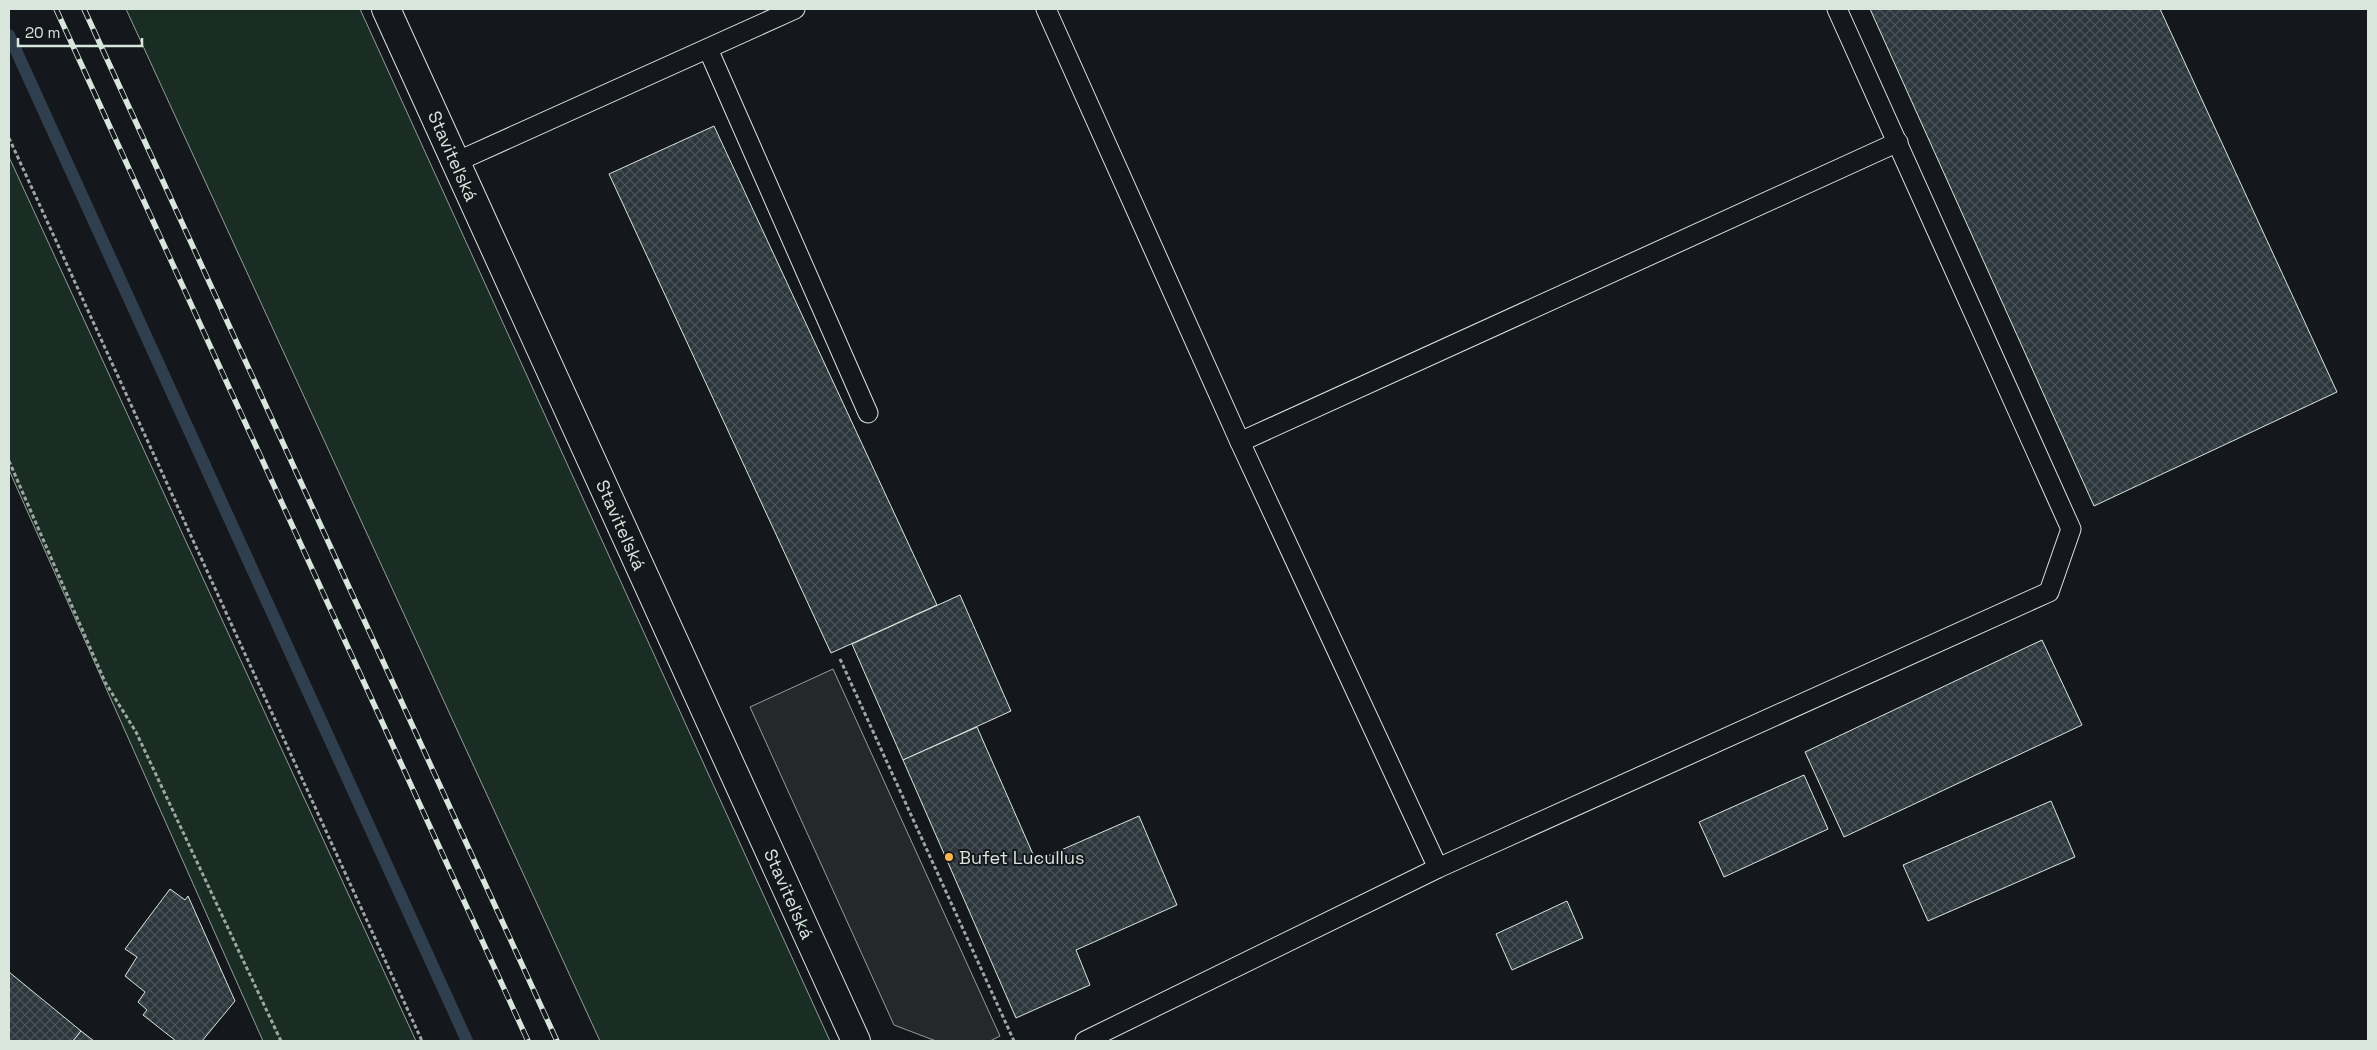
<svg xmlns="http://www.w3.org/2000/svg" width="2377" height="1050" viewBox="0 0 2377 1050" font-family="'Space Grotesk',sans-serif">
<defs>
<pattern id="building-cross-hatch" width="8" height="8" patternUnits="userSpaceOnUse" patternTransform="scale(1.25)"><rect width="8" height="8" fill="#2c363c"/><path d="M0 0l8 8M0 8l8-8" fill="none" stroke="#4a5358"/></pattern>
</defs>
<rect width="100%" height="100%" fill="#14181c"/>
<g fill="#1a2d24" stroke="#939e99">
<path d="M126 9H360L830 1041H600Z"/>
<path d="M9 157 416 1041H263L9 470Z"/>
</g>
<path fill="#24282b" stroke="#939e99" d="M833 669 1000 1036 990 1041H936L894 1025 750 707Z"/>
<g fill="none" stroke-linecap="round" stroke-linejoin="round">
<path stroke="#2f3f4d" stroke-width="12" d="M9 35 467 1041"/>
</g>
<g fill="url(#building-cross-hatch)" stroke="#d8e6dc">
<path d="M1870 9H2160L2337 392 2094 506Z"/>
<path d="M714 126 937 605 831 653 609 174Z"/>
<path d="M960 595 1011 711 903 760 852 644Z"/>
<path d="M2042 640 2082 725 1844 837 1805 752Z"/>
<path d="M977 727 1036 861 1139 816 1177 905 1076 950 1090 985 1016 1018 903 760Z"/>
<path d="M1804 775 1828 829 1724 877 1699 822Z"/>
<path d="M2051 801 2075 857 1928 921 1903 865Z"/>
<path d="M170 889 185 900 188 896 235 1001 202 1041H176L143 1015 147 1010 138 1002 145 992 125 976 137 957 125 949Z"/>
<path d="M1567 901 1583 938 1512 970 1496 934Z"/>
<path d="M9 972 81 1031 73 1041H9Z"/>
<path d="M81 1031 94 1041H73Z"/>
</g>
<g fill="none" stroke-linecap="round" stroke-linejoin="round">
<defs>
<g id="service">
<path d="M1046 9 1240 442 1438 868"/>
<path d="M708 49 868 413"/>
<path d="M456 162 795 9"/>
<path d="M1240 442 1898 142"/>
<path d="M1085 1041 1438 868 2049 592 2071 529 1837 9"/>
</g>
<path id="minor" d="M386 9 856 1041"/>
</defs>
<use href="#service" stroke="#d8e6dc" stroke-width="21"/>
<use href="#minor" stroke="#d8e6dc" stroke-width="30"/>
<g stroke="#9da8a2" stroke-width="3" stroke-dasharray="4 2.5" stroke-linecap="butt">
<path d="M9 138 422 1041"/>
<path d="M9 461 105 682 136 732 281 1041"/>
<path d="M840 659 1014 1041"/>
</g>
<use href="#service" stroke="#14181c" stroke-width="19"/>
<use href="#minor" stroke="#14181c" stroke-width="28"/>
<defs>
<g id="rail">
<path d="M56 9 528 1041"/>
<path d="M84 9 557 1041"/>
</g>
</defs>
<use href="#rail" stroke="#d8e6dc" stroke-width="5.5"/>
<use href="#rail" stroke="#14181c" stroke-width="4" stroke-dasharray="11" stroke-linecap="butt"/>
</g>
<circle fill="#ffb74d" stroke="#14181c" stroke-width="2" cx="949" cy="857" r="5"/>
<g text-anchor="middle" dominant-baseline="central" stroke-width="4" stroke-linejoin="round" paint-order="stroke">
<g font-size="18" fill="#d8e6dc" stroke="#14181c">
<text transform="translate(453 156) rotate(66)">Staviteľská</text>
<text transform="translate(621 525) rotate(66)">Staviteľská</text>
<text transform="translate(789 894) rotate(66)">Staviteľská</text>
</g>
<g font-size="18" fill="#d8e6dc" stroke="#14181c" text-anchor="start">
<text x="959" y="857">Bufet Lucullus</text>
</g>
</g>
<rect width="2377" height="1050" fill="none" stroke="#d8e6dc" stroke-width="20"/>
<path d="M18 38v8h124v-8" fill="none" stroke="#d8e6dc" stroke-width="2.5"/>
<text x="25" y="38" font-size="15" fill="#d8e6dc" stroke="#14181c" stroke-width="4" paint-order="stroke">20 m</text>
</svg>
